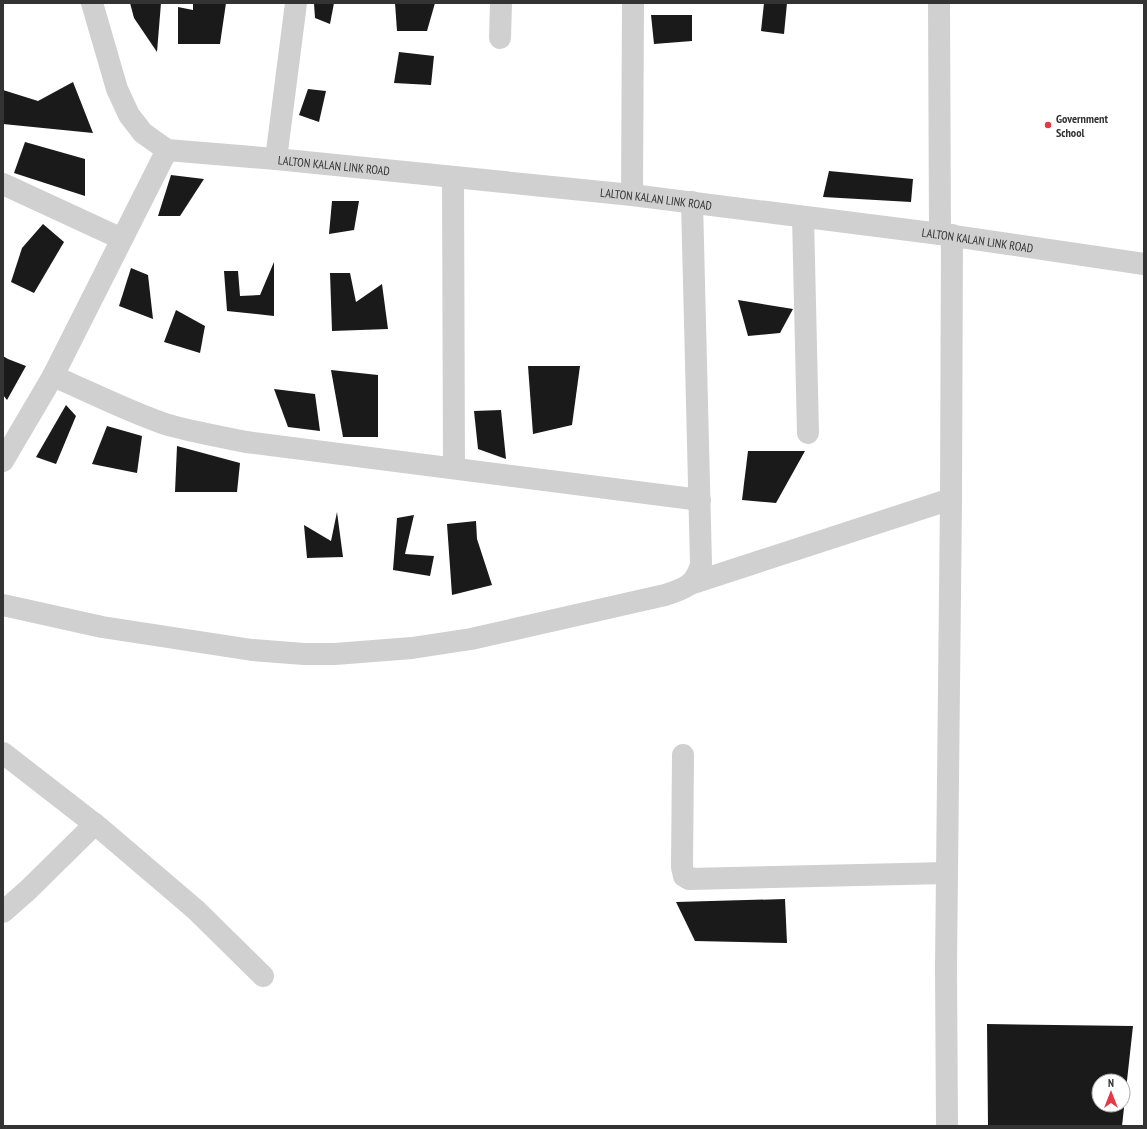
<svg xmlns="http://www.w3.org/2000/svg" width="1147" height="1129" viewBox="0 0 1147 1129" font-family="'PT Sans Narrow',sans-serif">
<rect width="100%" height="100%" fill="#fff"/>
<g fill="#1a1a1a" fill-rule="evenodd">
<path d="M130 3H161L157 52 134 18Z"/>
<path d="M193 3H226L220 44H178V7L193 10Z"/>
<path d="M314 3H334L330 24 315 18Z"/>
<path d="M395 3H435L427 31H397Z"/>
<path d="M764 3H787L784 34 761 31Z"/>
<path d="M651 15H692V41L654 44Z"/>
<path d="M399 52 434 56 431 85 394 83Z"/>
<path d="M73 82 93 133 3 124V90L38 101Z"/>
<path d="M308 89 326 91 319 122 299 115Z"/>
<path d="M25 142 85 159V196L14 173Z"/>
<path d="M829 171 913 179 911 202 823 197Z"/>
<path d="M171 175 204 179 180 216H158Z"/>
<path d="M332 201H359L354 230 329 234Z"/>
<path d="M43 224 64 242 34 293 11 282 22 248Z"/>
<path d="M274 262V316L227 311 224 271H238L240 296 260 295Z"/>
<path d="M131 268 148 275 153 319 119 306Z"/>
<path d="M330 273H350L356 302 382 284 388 329 332 331Z"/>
<path d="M738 300 793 309 780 333 748 336Z"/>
<path d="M176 310 205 326 200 353 164 342Z"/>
<path d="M3 356 8 359 26 366 7 400 3 395Z"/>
<path d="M528 366H580L572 425 533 434Z"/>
<path d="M331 370 378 375V437H343Z"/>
<path d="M274 389 315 394 320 431 288 427Z"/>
<path d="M66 405 76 416 56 464 36 457Z"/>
<path d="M501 410 506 459 478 449 474 411Z"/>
<path d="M107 426 142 436 137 473 92 464Z"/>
<path d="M177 446 240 463 237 492H175Z"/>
<path d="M748 451H805L776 503 742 500Z"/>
<path d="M337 512 343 557 307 558 304 525 331 541Z"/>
<path d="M414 515 405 554 434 556 430 576 393 570 397 518Z"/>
<path d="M476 521 477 539 492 585 452 595 447 524Z"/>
<path d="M785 899 787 943 695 941 676 902Z"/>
<path d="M987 1024 1133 1026 1122 1126H988ZM1099 1081H1123V1105H1099Z"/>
</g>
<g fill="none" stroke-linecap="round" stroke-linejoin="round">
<g stroke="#d0d0d0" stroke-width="22">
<path d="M939 3 940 234"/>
<path d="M500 38 501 3"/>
<path d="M276 159 296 3"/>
<path d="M453 177 454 468"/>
<path d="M3 184 122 239"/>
<path d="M632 195 633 3"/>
<path d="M803 217 808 433"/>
<path d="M53 376C90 392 127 411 165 424 192 432 219 436 246 442L700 500"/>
<path d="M3 461 53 376 167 150"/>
<path d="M693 583 951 499"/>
<path d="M3 605 102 627 252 650 304 654H335L412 648 471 639 665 595C684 589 696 585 701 564L692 202"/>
<path d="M3 753 101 829 196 910 263 976"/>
<path d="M683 755 682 867 684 876 689 879 947 873"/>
<path d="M3 912 28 890 95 824"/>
<path d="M947 1126 946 967 951 499 952 235"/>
</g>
<path stroke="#d0d0d0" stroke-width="22" id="s1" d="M92 3 117 89 129 115 143 133 167 150 276 159 632 195 940 234 1144 264"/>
</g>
<circle fill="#e63946" stroke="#fff" stroke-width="1.5" cx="1048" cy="125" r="4"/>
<g text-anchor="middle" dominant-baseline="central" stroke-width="4" stroke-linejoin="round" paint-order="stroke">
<g font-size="12" font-weight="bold" fill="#333" stroke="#fff" text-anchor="start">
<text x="1056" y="118">Government<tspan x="1056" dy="14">School</tspan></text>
</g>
<g font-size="12" fill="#333" stroke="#fff">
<text stroke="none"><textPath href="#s1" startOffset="338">LALTON KALAN LINK ROAD</textPath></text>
<text stroke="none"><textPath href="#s1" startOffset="662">LALTON KALAN LINK ROAD</textPath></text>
<text stroke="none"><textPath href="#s1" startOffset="986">LALTON KALAN LINK ROAD</textPath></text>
</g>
</g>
<rect width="1147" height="1129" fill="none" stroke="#333333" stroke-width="8"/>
<g transform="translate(1111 1093)"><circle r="19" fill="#ffffff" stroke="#adadad"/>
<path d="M0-3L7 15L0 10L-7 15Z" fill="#e63946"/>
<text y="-6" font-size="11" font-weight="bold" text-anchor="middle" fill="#333333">N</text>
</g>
</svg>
